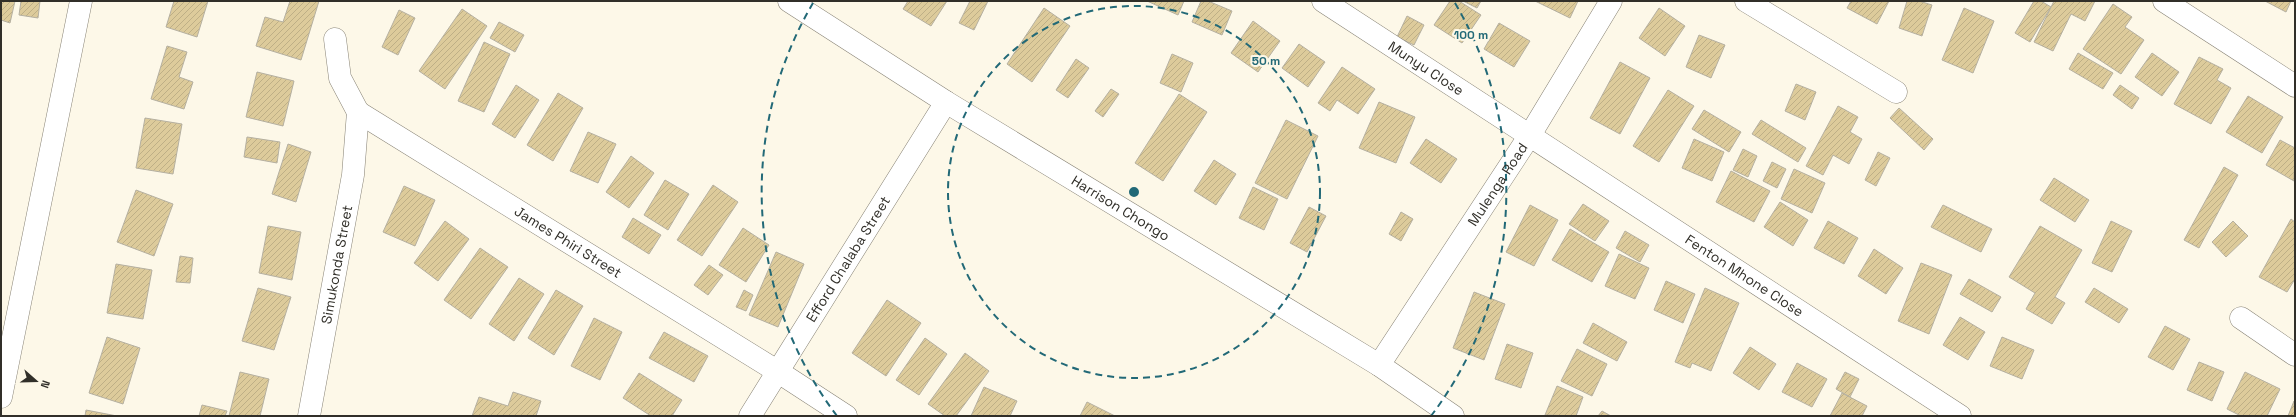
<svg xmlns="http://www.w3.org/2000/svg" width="2296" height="417" viewBox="0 0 2296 417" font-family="'Space Grotesk',sans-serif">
<defs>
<pattern id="building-hatch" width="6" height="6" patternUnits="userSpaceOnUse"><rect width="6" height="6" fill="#ddcb9b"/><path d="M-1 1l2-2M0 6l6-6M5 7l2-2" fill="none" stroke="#beaf86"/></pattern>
</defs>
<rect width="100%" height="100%" fill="#fdf8e8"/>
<g fill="url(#building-hatch)" stroke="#b5b0a1">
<path d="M1 1H15L10 23 1 20Z"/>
<path d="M21 1H40L38 18 19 15Z"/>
<path d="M174 1H208L197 37 166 27Z"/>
<path d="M290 1H319L301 60 256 46 265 17 283 22Z"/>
<path d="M908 1H947L931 26 903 9Z"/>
<path d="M970 1H988L974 30 959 23Z"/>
<path d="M1147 1H1184L1178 15Z"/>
<path d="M1201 1H1208L1232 11 1222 35 1192 22Z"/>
<path d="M1450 1H1459L1481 15 1462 43 1434 25Z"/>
<path d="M1463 1H1481L1477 8Z"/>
<path d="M1535 1H1578L1570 18Z"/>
<path d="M1851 1H1889L1877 24 1847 8Z"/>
<path d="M1907 1H1919L1932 5 1922 36 1899 28Z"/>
<path d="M2034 1H2041L2051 7 2030 42 2015 33Z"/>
<path d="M2054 1H2095L2085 21 2071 14 2053 51 2034 42Z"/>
<path d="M2265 1H2291L2286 12Z"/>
<path d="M2113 4 2132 17 2125 27 2144 40 2121 74 2083 49Z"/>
<path d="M1044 8 1070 26 1032 82 1007 64Z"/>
<path d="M1659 8 1685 26 1665 56 1639 38Z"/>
<path d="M1964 8 1994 21 1973 73 1942 60Z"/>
<path d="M462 9 487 26 445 89 419 71Z"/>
<path d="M399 10 415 18 398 55 382 47Z"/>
<path d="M1407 16 1424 25 1414 45 1397 37Z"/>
<path d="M1253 21 1280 41 1258 72 1231 53Z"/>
<path d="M499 22 524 35 515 52 490 38Z"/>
<path d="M1499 23 1530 41 1514 67 1484 49Z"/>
<path d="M1699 35 1725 45 1711 78 1686 67Z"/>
<path d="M484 42 510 54 484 112 458 101Z"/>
<path d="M1299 44 1325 62 1308 87 1282 68Z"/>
<path d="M167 46 187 52 179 77 193 82 184 109 151 99Z"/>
<path d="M2078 53 2113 73 2103 89 2069 69Z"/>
<path d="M2152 53 2179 72 2162 96 2135 77Z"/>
<path d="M1172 54 1193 63 1181 92 1160 83Z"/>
<path d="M2199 57 2223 69 2217 80 2231 88 2211 124 2174 104Z"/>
<path d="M1076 59 1089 68 1068 98 1056 90Z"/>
<path d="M1620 62 1650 78 1620 134 1590 118Z"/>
<path d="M1342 67 1375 89 1358 114 1337 100 1330 111 1318 103Z"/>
<path d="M257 72 294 81 283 126 246 117Z"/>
<path d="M1796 84 1816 92 1805 120 1785 111Z"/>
<path d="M516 85 539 100 515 138 492 124Z"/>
<path d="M2120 85 2139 98 2132 109 2113 95Z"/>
<path d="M1111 89 1119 94 1103 117 1095 111Z"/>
<path d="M1668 90 1694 106 1659 162 1633 146Z"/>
<path d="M558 93 583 108 553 161 527 145Z"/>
<path d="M1179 94 1207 112 1163 181 1135 163Z"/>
<path d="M2248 96 2283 117 2262 153 2226 132Z"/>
<path d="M1379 102 1415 117 1396 163 1359 148Z"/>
<path d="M1838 106 1858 117 1850 132 1862 139 1849 164 1833 155 1823 175 1806 166Z"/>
<path d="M1899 108 1933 139 1924 150 1890 118Z"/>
<path d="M1704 110 1741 132 1729 152 1692 129Z"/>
<path d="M145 118 182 124 173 174 136 168Z"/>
<path d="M1286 120 1318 136 1287 199 1255 183Z"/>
<path d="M1761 120 1806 148 1798 162 1752 134Z"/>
<path d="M588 132 616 144 598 183 570 171Z"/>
<path d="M247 137 280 142 277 163 244 157Z"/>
<path d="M1426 139 1457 159 1441 183 1410 163Z"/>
<path d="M1694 139 1724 152 1712 181 1682 168Z"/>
<path d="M2280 140 2295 148 2294 181 2266 165Z"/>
<path d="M288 144 311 152 296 202 272 194Z"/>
<path d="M1743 149 1757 156 1748 177 1733 170Z"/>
<path d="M1878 152 1890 158 1876 186 1865 180Z"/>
<path d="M631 156 654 173 629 208 606 192Z"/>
<path d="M1214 160 1236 174 1216 205 1194 191Z"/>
<path d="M1772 162 1786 169 1777 188 1763 181Z"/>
<path d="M2224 167 2238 175 2199 248 2184 240Z"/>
<path d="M1794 169 1825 183 1812 213 1781 199Z"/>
<path d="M1731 171 1770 191 1754 222 1716 202Z"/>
<path d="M2054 178 2089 200 2075 222 2040 200Z"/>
<path d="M665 180 689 194 668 230 644 215Z"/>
<path d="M713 185 738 202 702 256 677 240Z"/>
<path d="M404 186 435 200 415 246 383 232Z"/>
<path d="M1253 187 1278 199 1264 230 1239 218Z"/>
<path d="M136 190 173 204 154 256 117 242Z"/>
<path d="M1780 202 1808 220 1793 246 1764 227Z"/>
<path d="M1583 204 1609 221 1595 241 1569 224Z"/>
<path d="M1530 205 1558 220 1534 266 1506 252Z"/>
<path d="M1943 205 1992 229 1981 252 1931 227Z"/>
<path d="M1309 207 1326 216 1307 252 1290 243Z"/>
<path d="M1401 212 1413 219 1401 241 1389 234Z"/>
<path d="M633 218 661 235 649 254 622 237Z"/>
<path d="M2291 219 2295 222V279L2287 292 2259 277Z"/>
<path d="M445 221 469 239 438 281 414 263Z"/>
<path d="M1828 221 1858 238 1844 264 1814 248Z"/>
<path d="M2111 221 2132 231 2112 272 2092 263Z"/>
<path d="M2233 221 2248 236 2226 257 2212 242Z"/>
<path d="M268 226 301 232 292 280 259 273Z"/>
<path d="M2040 226 2082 250 2055 297 2065 303 2052 324 2026 309 2035 293 2009 277Z"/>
<path d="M743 228 769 245 746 282 719 265Z"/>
<path d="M1570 229 1609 252 1592 282 1552 260Z"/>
<path d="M1625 231 1649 245 1640 262 1616 248Z"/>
<path d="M480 248 508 267 471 319 444 300Z"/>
<path d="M1874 249 1903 268 1886 294 1858 276Z"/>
<path d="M776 252 804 264 778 327 749 315Z"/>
<path d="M1619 254 1649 268 1635 299 1605 286Z"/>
<path d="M180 256 193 258 190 283 176 282Z"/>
<path d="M1921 263 1952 275 1929 334 1898 321Z"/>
<path d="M116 264 152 270 143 319 107 313Z"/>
<path d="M709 265 723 275 708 295 694 285Z"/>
<path d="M519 278 544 294 514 341 489 324Z"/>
<path d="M1969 279 2001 297 1992 312 1960 294Z"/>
<path d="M1666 281 1695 294 1683 323 1654 310Z"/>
<path d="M258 288 291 297 274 350 242 341Z"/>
<path d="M1705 288 1739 303 1711 371 1692 363 1690 368 1675 362Z"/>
<path d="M2094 288 2128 309 2119 323 2085 302Z"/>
<path d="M556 290 583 306 554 355 528 338Z"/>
<path d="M744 290 753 295 746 311 736 307Z"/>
<path d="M1474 292 1505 304 1484 360 1453 348Z"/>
<path d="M887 300 921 323 886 376 852 353Z"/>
<path d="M1960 317 1985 332 1968 360 1943 345Z"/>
<path d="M594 318 622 332 600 380 571 366Z"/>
<path d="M1593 323 1627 342 1617 361 1583 343Z"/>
<path d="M2165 326 2190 339 2173 370 2148 357Z"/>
<path d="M664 332 708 356 694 382 649 358Z"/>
<path d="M107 337 140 348 123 404 89 393Z"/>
<path d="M2002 337 2034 350 2022 379 1990 366Z"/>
<path d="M925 338 947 354 919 395 896 380Z"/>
<path d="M1507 344 1533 353 1521 388 1495 379Z"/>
<path d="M1750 347 1776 364 1759 390 1733 373Z"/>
<path d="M1577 349 1607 364 1592 396 1561 381Z"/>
<path d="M965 353 989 371 956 416H945L928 404Z"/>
<path d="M2199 362 2224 372 2212 401 2187 390Z"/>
<path d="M1797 363 1827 379 1812 407 1782 392Z"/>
<path d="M240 372 269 379 260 416H229Z"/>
<path d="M1845 372 1859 379 1850 397 1836 389Z"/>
<path d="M2245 372 2280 389 2267 416H2241L2227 409Z"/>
<path d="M639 373 682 400 672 416H651L623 398Z"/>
<path d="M1557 386 1583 397 1576 416 1545 415Z"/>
<path d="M984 387 1017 401 1010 416H971Z"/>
<path d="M513 392 541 401 536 416H472L479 397 508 406Z"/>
<path d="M1842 393 1867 406 1862 416H1830Z"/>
<path d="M2294 401 2295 416H2288Z"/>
<path d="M1087 402 1115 416H1080Z"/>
<path d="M202 405 227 411 225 416H199Z"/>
<path d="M86 410 117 416H85Z"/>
<path d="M1602 411 1611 416H1598Z"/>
</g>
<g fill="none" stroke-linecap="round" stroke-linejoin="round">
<defs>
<g id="street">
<path id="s1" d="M789 1 946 102 1379 365 1453 416"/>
<path id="s2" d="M1323 1 1960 416"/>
<path d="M1746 1 1896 92"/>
<path d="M2164 1 2295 86"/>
<path d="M335 39 340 78 358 112"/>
<path id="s3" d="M358 112 777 371 846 416"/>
<path d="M2241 318 2295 355"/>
<path id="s4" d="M1379 365 1530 135 1611 1"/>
<path d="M1 397 81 1"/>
<path id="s5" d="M309 416 353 175 358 112"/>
<path id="s6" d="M750 416 946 102"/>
</g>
</defs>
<use href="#street" stroke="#878275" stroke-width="23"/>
<use href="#street" stroke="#fff" stroke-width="22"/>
</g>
<g fill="none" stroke="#226977" stroke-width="2" stroke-dasharray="7 5">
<circle cx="1134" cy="192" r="186"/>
<path d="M837 416A372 372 0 0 1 813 3M1455 3A372 372 0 0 1 1431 416"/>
</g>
<g text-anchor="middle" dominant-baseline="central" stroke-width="4" stroke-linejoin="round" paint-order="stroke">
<g font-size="14" fill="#312f29" stroke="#fdf8e8">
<text stroke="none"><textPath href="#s2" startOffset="123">Munyu Close</textPath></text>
<text stroke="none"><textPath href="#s4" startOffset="216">Mulenga Road</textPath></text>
<text stroke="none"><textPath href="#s1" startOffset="391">Harrison Chongo</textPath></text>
<text stroke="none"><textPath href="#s3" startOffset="247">James Phiri Street</textPath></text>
<text stroke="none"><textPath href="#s6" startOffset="185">Efford Chalaba Street</textPath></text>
<text stroke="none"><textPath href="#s5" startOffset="154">Simukonda Street</textPath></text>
<text stroke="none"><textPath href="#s2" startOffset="503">Fenton Mhone Close</textPath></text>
</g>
</g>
<circle cx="1134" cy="192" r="6" fill="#226977" stroke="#fdf8e8" stroke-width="2"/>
<g font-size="12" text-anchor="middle" font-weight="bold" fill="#226977" stroke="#fdf8e8" stroke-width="4" stroke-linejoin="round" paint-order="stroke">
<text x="1471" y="39">100 m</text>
<text x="1266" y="65">50 m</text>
</g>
<rect width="2296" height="417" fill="none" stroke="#312f29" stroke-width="4"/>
<g transform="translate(36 381) rotate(110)" stroke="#fdf8e8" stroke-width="3" paint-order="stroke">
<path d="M0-3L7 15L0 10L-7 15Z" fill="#312f29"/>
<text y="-6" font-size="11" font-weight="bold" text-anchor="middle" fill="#312f29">N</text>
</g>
</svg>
